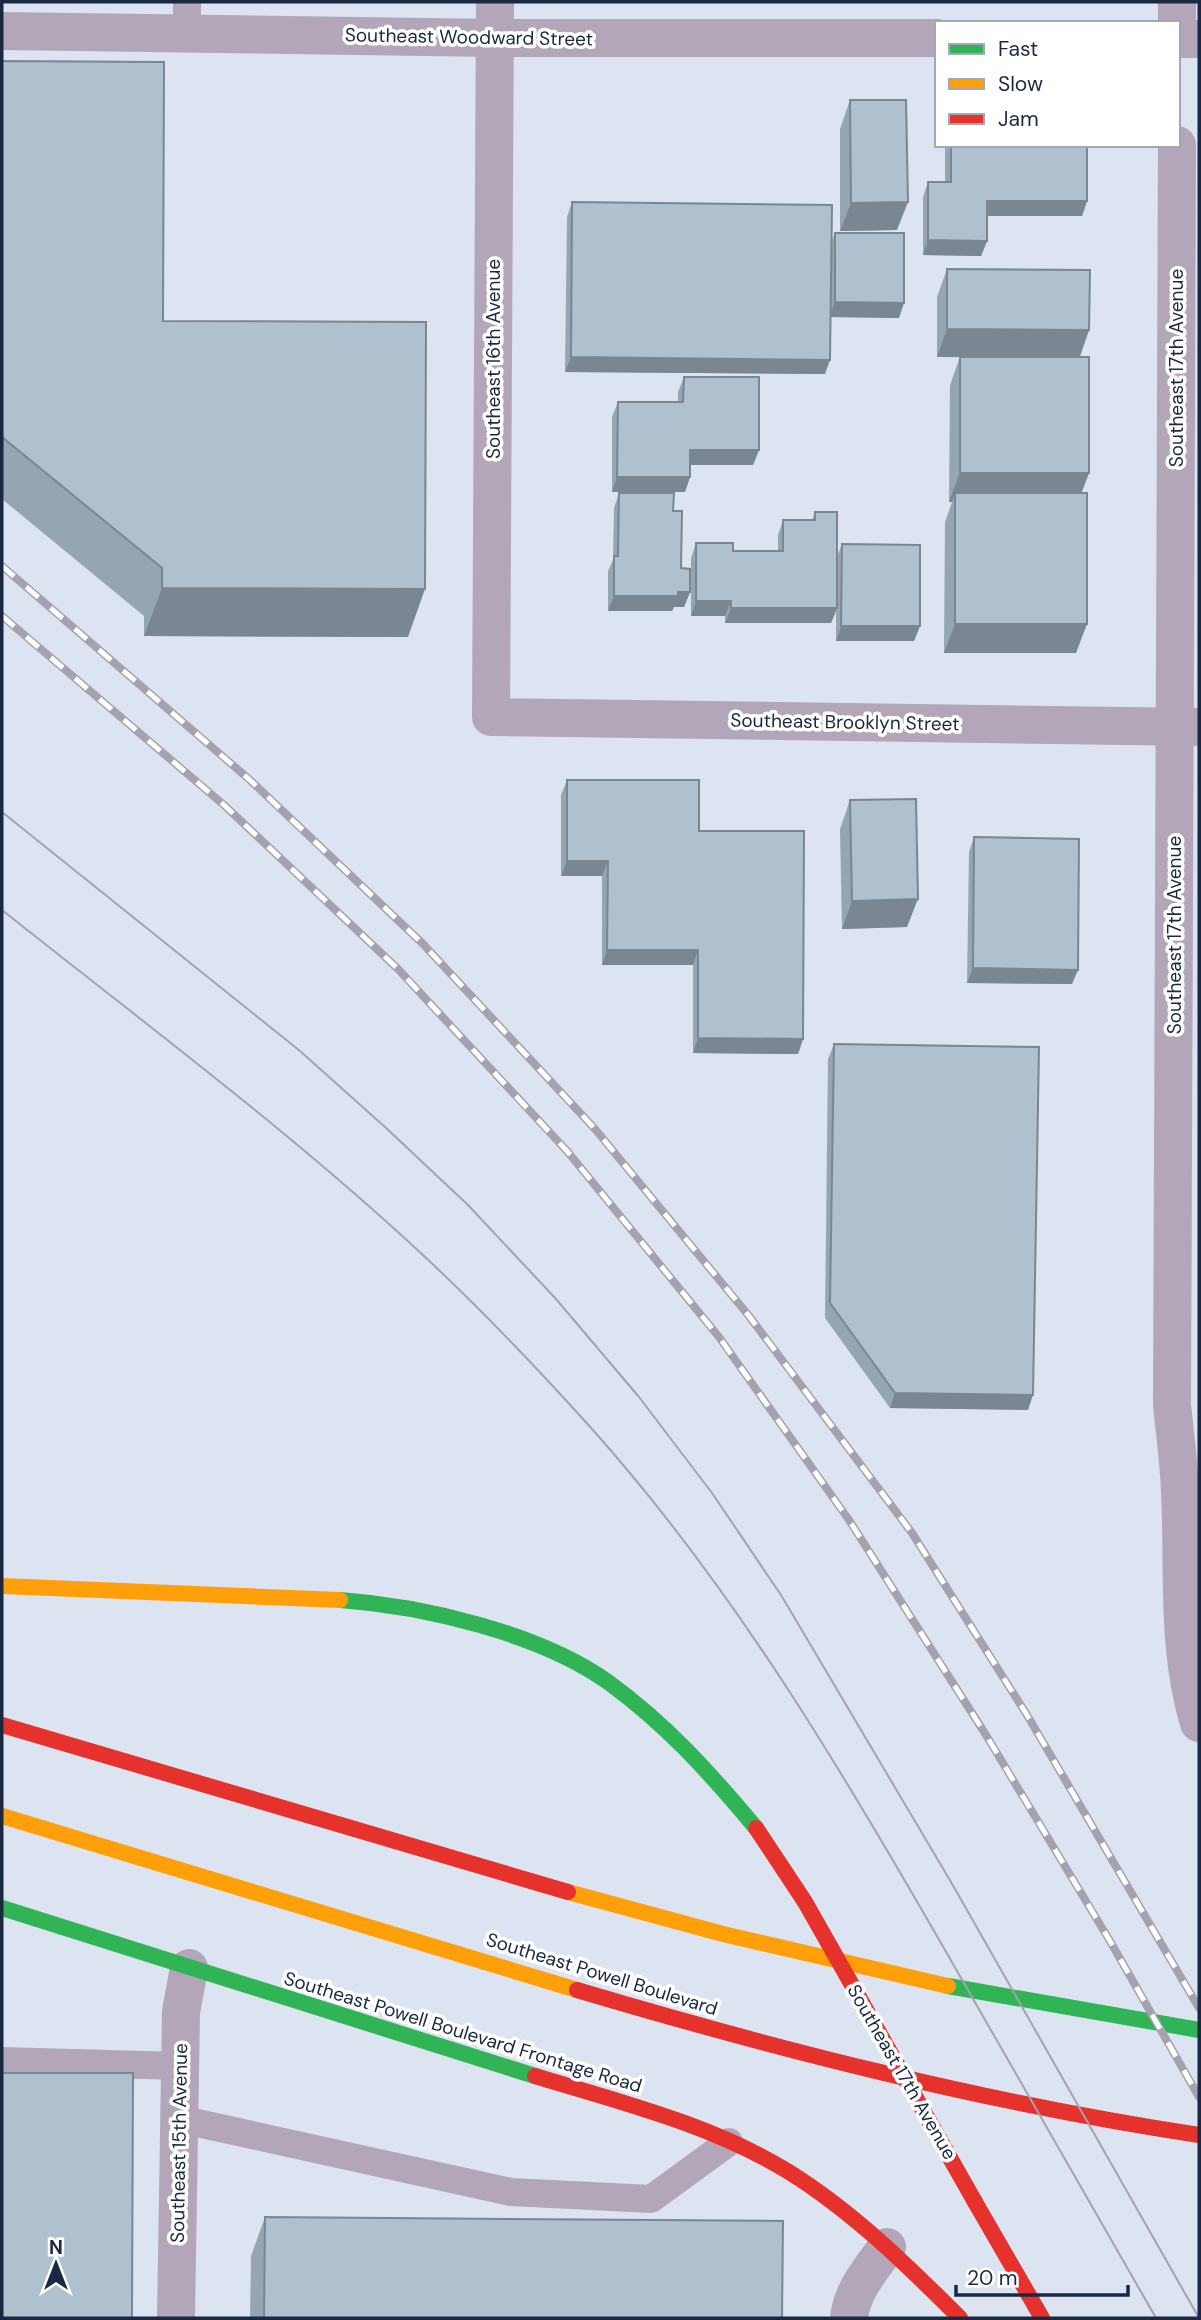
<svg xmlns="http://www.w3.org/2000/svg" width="1201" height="2320" viewBox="0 0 1201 2320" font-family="'DM Sans',sans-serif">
<rect width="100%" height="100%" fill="#dce4f2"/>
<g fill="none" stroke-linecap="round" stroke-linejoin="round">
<g stroke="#b2a6b8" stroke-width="28">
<path d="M187 2V33"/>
<path d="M2 2061 180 2066"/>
<path d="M179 2119 511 2192 651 2199 729 2142"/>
</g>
<g stroke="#b2a6b8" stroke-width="38">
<path d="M495 2 491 717 1199 727"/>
<path d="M1177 23V2"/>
<path d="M2 31 495 38H937"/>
<path d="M1178 39H1199"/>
<path d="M1177 145 1172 1405C1175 1434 1179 1463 1180 1492 1184 1570 1176 1647 1199 1723"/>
<path d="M176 2318 181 2012 189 1968"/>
<path d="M849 2318C852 2290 871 2269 887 2247"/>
</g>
<g stroke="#30b455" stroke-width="16">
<path d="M340 1600C423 1606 539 1633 608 1682 667 1725 710 1773 756 1828"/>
<path d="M2 1908 535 2076"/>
<path d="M948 1986 1199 2030"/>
</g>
<g stroke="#ff9f0a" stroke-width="16">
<path d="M2 1586 340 1600"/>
<path d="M2 1816 577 1990"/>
<path d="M568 1892 723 1934 948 1986"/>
</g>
<g stroke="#e5322d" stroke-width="16">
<path d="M2 1725 568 1892"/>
<path d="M577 1990C782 2051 988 2103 1199 2135"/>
<path d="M535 2076C620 2102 713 2125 789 2172 853 2212 907 2265 960 2318"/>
<path d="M975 2202 1042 2318"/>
</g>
<g stroke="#a5a1af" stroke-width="2">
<path d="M2 812 300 1051 385 1127 468 1205 556 1299 639 1397 712 1493 781 1595 951 1882 1199 2318"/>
<path d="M2 910C144 1023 291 1132 424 1256 483 1311 538 1369 592 1429 734 1588 843 1772 949 1957 1018 2077 1087 2197 1156 2318"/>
</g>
<defs>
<g id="rail">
<path d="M2 566 250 780 423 944 595 1129 749 1316 912 1533 1027 1715 1199 2008"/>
<path d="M2 616 224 805 398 969 567 1151 719 1337 849 1520 986 1735 1110 1941 1199 2097"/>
</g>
</defs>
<use href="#rail" stroke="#a5a1af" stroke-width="8"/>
<use href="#rail" stroke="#fff" stroke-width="5" stroke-dasharray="16" stroke-linecap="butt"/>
<path stroke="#e5322d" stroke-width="16" d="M756 1828 805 1902 975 2202"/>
</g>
<g fill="#96a5b2">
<path d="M2 61 163 321 408 637 144 636V616L2 499Z"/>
<path d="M850 100 897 230 840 231V129Z"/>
<path d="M945 145H1087V201L1082 216H987V241L981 256 923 255V197L928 182H945Z"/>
<path d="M572 202 831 243 835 233 899 318 831 317 825 374 565 372 567 217Z"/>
<path d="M947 269 1089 330 1080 357 1089 473 1081 493 1076 653H944L945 522 952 502H949L950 385 960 357H937V297Z"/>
<path d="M684 377 759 450 753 465H690V477L685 492H612V417L618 402H678V392Z"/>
<path d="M619 493 673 511 681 568 690 592 684 607H674L672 611H608V571L613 560 614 508Z"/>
<path d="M815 512 837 557 842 544 920 626 914 641H836V611L831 623H725V616H691V558L696 543 733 551H778V535L783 520H812Z"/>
<path d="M567 780 699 831 803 1039 798 1054 693 1053V965H602V876H561V795Z"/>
<path d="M850 800 907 927 842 929 840 829Z"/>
<path d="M974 837 1072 984 967 983 969 852Z"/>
<path d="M834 1044 1028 1410 890 1408 825 1318 828 1059Z"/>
<path d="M265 2217 782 2318H250L251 2256Z"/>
</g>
<g fill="#7a8691">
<path d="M987 201H1087L1082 216H981Z"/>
<path d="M908 202 897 230 840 231 851 203Z"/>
<path d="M928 240 987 241 981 256 923 255Z"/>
<path d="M835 302 904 303 899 318 829 317Z"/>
<path d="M947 329 1089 330 1079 358 937 357Z"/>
<path d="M571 357 830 360 825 374 565 372Z"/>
<path d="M690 450H759L753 465H684Z"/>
<path d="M960 473H1089L1078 502 955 493 952 502H949Z"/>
<path d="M617 477H690L685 492H612Z"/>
<path d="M162 588 425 589 408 637 144 636Z"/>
<path d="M678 592H690L684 607H674L672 611H608L614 596Z"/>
<path d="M696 601H731L725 616H691Z"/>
<path d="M731 608H837L831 623H725Z"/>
<path d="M955 624H1087L1076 653H944Z"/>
<path d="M841 626H920L914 641H836Z"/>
<path d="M567 861H608L602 876H561Z"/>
<path d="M918 899 907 927 842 929 852 901Z"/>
<path d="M607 950H698L693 965H602Z"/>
<path d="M973 968 1078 970 1072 984 967 983Z"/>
<path d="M698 1038 803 1039 798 1054 693 1053Z"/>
<path d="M895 1393 1033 1395 1028 1410 890 1408Z"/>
</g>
<g fill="#afc0cf" stroke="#7a8691" stroke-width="2">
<path d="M2 61 164 62 163 321 426 322 425 589 162 588V568L2 437Z"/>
<path d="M850 100H906L908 202 851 203Z"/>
<path d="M951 145H1087V201H987V241L928 240V182H951Z"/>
<path d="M572 202 832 205 830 360 571 357Z"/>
<path d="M835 233H904V303L835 302Z"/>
<path d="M947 269 1090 270 1089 330 947 329Z"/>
<rect x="960" y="357" width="129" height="116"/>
<path d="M684 377H759V450H690V477H617L618 402H683Z"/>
<path d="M619 493H674L673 511H682L681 568 690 569V592H678V596H614V556H618Z"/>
<rect x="955" y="493" width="132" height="131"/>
<path d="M815 512H837V608H731V601H696V543H733V551H783V520H815Z"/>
<path d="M842 544 920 545V626H841Z"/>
<path d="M567 780H699V831H804L803 1039 698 1038V950H607L608 861H567Z"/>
<path d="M916 799 918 899 852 901 850 800Z"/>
<path d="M974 837 1079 839 1078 970 973 968Z"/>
<path d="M834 1044 1039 1047 1033 1395 895 1393 830 1303Z"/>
<path d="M2 2073H133L132 2318H2Z"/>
<path d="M265 2217 783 2221 782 2318H264Z"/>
</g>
<g text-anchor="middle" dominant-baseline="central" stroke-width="7" stroke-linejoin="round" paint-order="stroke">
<g font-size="19" fill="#1a2941" stroke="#fff">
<text transform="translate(469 37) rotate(1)">Southeast Woodward Street</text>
<text transform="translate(493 359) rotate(-90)">Southeast 16th Avenue</text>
<text transform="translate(1176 368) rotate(-90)">Southeast 17th Avenue</text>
<text transform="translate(845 722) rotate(1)">Southeast Brooklyn Street</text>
<text transform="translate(1174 935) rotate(-90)">Southeast 17th Avenue</text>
<text transform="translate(602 1974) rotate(17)">Southeast Powell Boulevard</text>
<text transform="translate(463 2032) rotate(17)">Southeast Powell Boulevard Frontage Road</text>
<text transform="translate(902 2072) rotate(60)">Southeast 17th Avenue</text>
<text transform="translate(179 2143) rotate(-89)">Southeast 15th Avenue</text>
</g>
</g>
<rect width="1201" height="2320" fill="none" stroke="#1a2941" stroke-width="7"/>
<rect x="935" y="21" width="245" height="126" fill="#ffffff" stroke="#a3a9b3" stroke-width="2"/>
<rect x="949" y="44" width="35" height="10" fill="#30b455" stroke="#a3a9b3" stroke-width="2"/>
<text x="998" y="56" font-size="21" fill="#1a2941">Fast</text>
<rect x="949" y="79" width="35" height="10" fill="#ff9f0a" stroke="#a3a9b3" stroke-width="2"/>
<text x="998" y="91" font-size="21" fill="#1a2941">Slow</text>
<rect x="949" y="114" width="35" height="10" fill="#e5322d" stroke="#a3a9b3" stroke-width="2"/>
<text x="998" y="126" font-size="21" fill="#1a2941">Jam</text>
<g transform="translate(56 2264)" stroke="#ffffff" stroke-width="5" paint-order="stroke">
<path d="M0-5L12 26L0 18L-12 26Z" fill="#1a2941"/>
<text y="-10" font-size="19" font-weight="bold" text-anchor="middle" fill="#1a2941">N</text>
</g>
<path d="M956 2285v10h172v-10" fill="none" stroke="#1a2941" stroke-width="3.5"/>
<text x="967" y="2285" font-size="21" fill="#1a2941" stroke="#ffffff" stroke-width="5" paint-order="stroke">20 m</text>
</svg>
